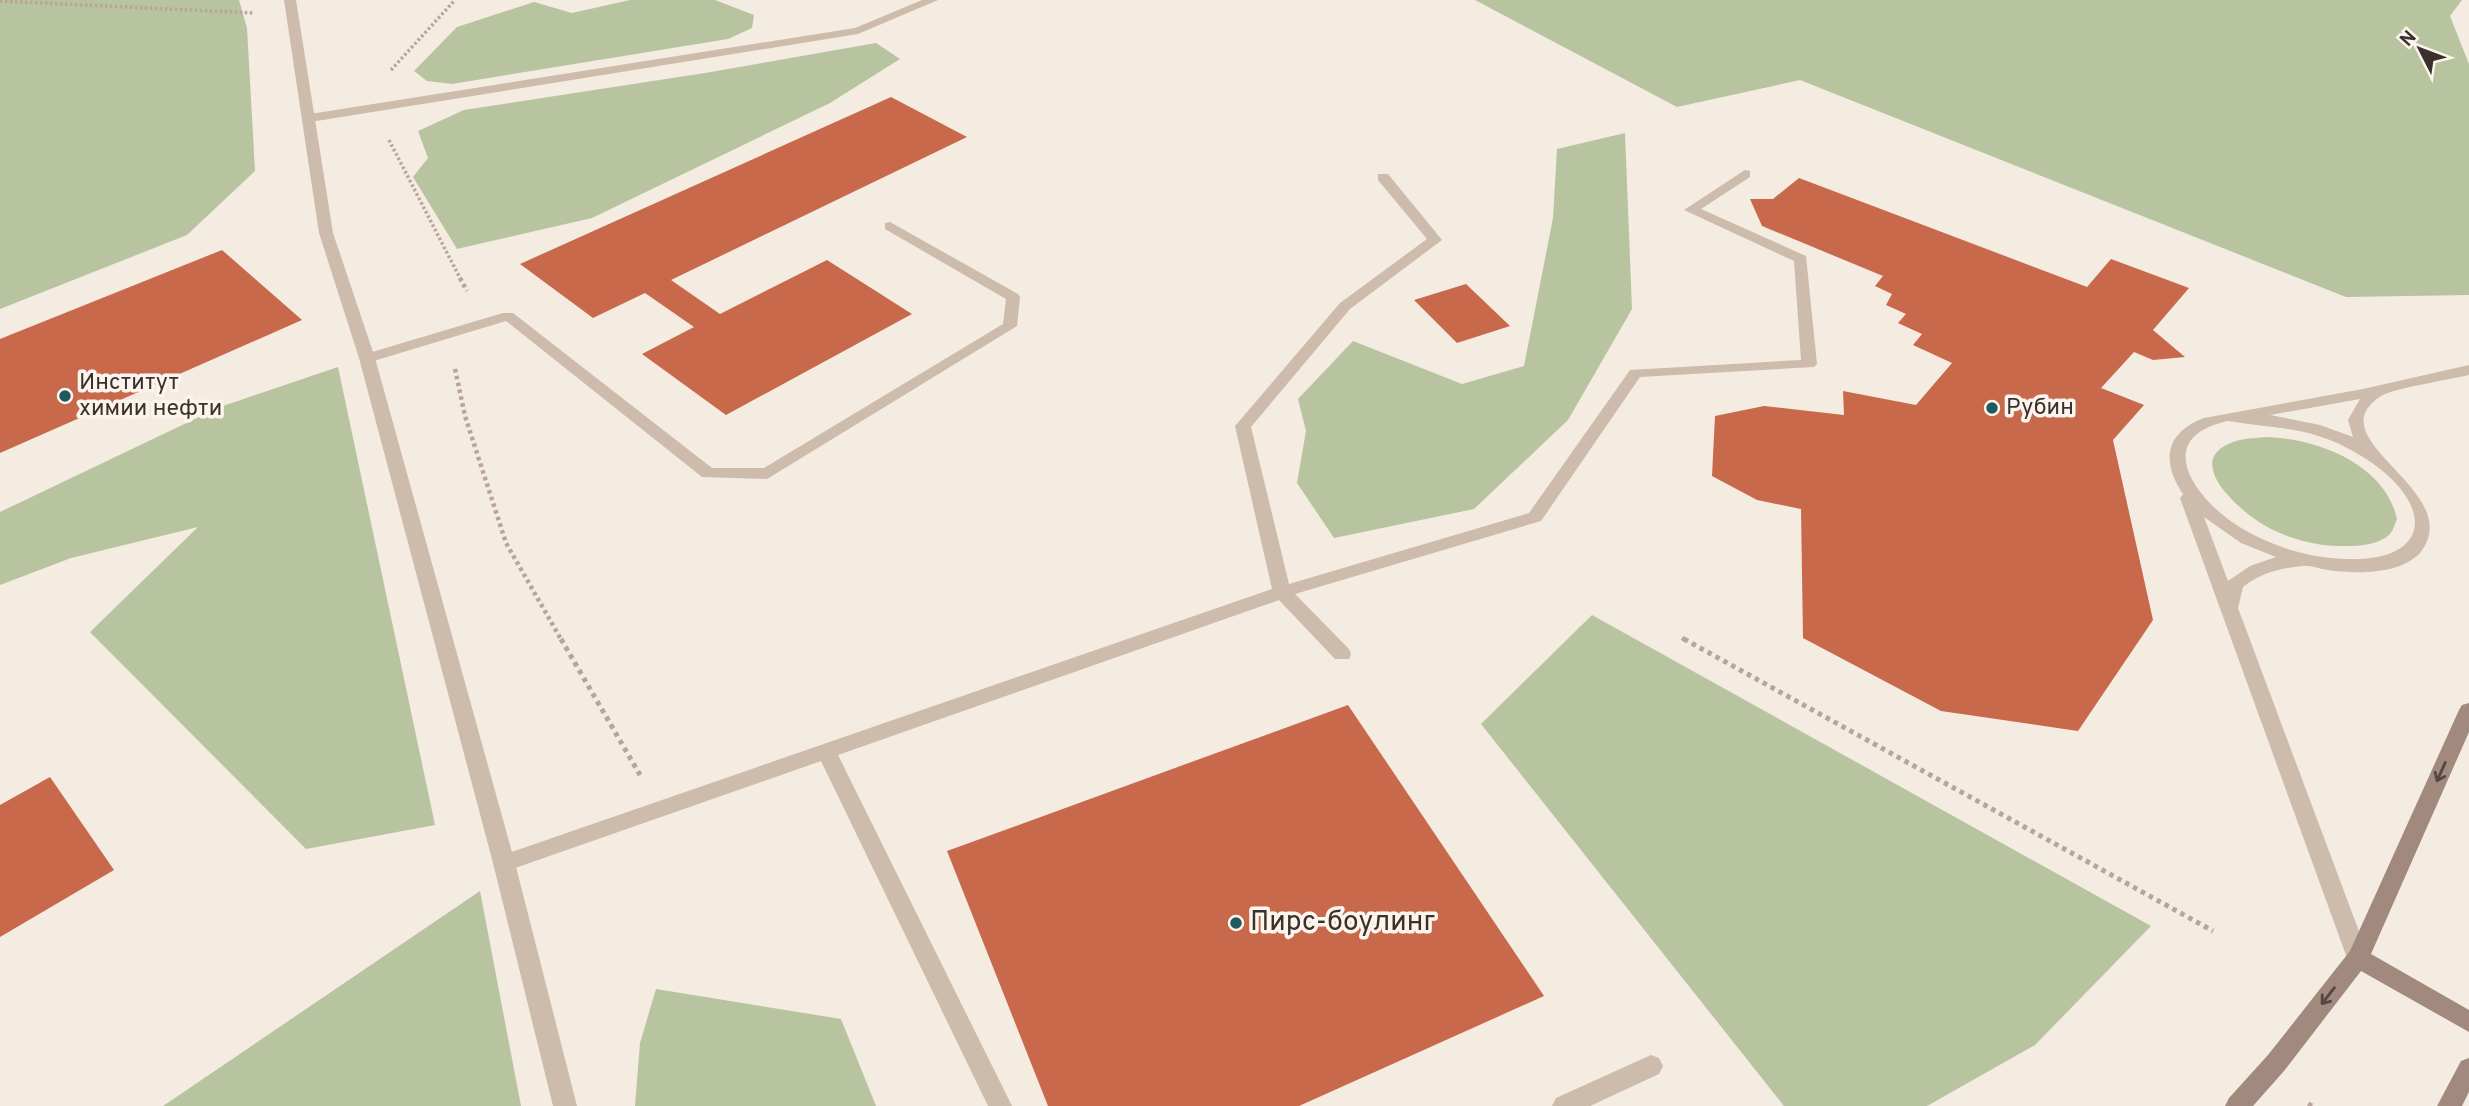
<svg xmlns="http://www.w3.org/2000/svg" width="2469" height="1106" viewBox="0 0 2469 1106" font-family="Overpass,sans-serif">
<rect width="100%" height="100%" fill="#f4ebe1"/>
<g fill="#b8c4a0">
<path d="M0 0H239L247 28 255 171 187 235 0 309Z"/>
<path d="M630 0H715L754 15 752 28 728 39 452 84 427 81 414 71 457 27 534 2 572 13Z"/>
<path d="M1475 0H2462L2450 16 2469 64V295L2346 297 1800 80 1677 107Z"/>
<path d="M876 43 900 59 830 103 592 218 457 249 413 177 428 158 418 131 464 110 705 73Z"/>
<path d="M1625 133 1632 309 1568 420 1474 509 1334 538 1297 483 1306 431 1298 399 1353 341 1462 384 1524 366 1553 218 1557 149Z"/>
<path d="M338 367 435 825 306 849 90 632 198 527 71 558 0 585V512L220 407Z"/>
<path d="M2267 437C2318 439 2385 464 2397 519 2395 524 2393 530 2390 534 2380 544 2362 546 2349 546 2323 547 2296 541 2271 529 2243 515 2174 457 2240 440 2248 438 2258 438 2267 437Z"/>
<path d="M1592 615 2151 926 2035 1045 1927 1106H1784L1481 724Z"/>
<path d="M480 891 521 1106H163Z"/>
<path d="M656 989 841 1019 876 1106H635L640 1043Z"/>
</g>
<g fill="#c8694b">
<path d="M891 97 967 137 671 280 720 314 827 260 912 314 726 415 642 354 694 327 645 293 593 318 520 264Z"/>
<path d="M1799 178 2087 287 2111 259 2189 288 2153 330 2185 357 2153 360 2134 352 2101 388 2144 405 2113 440 2153 620 2078 731 1941 711 1803 638 1801 509 1757 500 1712 476 1715 416 1764 406 1844 415 1843 391 1916 405 1952 363 1913 345 1922 334 1898 323 1906 314 1886 305 1892 294 1875 286 1883 276 1762 226 1750 199H1773Z"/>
<path d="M222 250 302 320 0 453V339Z"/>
<path d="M1466 284 1510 326 1457 343 1414 300Z"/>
<path d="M1348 705 1544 996 1299 1106H1048L947 851Z"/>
<path d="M50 777 114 870 0 937V805Z"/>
</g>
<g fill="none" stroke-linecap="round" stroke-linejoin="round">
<g stroke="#b9a596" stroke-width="3.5" stroke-dasharray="2.5 2.5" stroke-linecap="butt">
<path d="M0 1 254 13"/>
<path d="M391 70 455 0"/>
<path d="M389 140 461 280"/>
</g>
<g stroke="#b9a596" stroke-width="4.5" stroke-dasharray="3.5 3.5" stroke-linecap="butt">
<path d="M460 278 467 291"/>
<path d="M455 369 465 416 506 543 562 641"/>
<path d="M1682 638 1687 641"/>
</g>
<g stroke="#b9a596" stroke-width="5" stroke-dasharray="4.5 4.5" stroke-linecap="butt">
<path d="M561 639 640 775"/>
<path d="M1684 639 2213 931"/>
<path d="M2308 1104 2312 1106"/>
</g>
<g fill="#cdbbac" fill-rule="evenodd">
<path d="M922 0H938L858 34 310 122 304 118 310 114 855 28Z"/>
<path d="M1745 170 1750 171V177L1701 209 1806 256 1817 364 1814 367 1640 377 1541 521 1295 594 1349 649 1351 654 1349 659H1335L1279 600 838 755 1012 1106H988L821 761 504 872 497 869 493 863 497 857 1272 589 1235 426 1340 303 1427 239 1378 180V174H1388L1442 240 1350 309 1251 427 1289 584 1529 513 1630 370 1801 360 1794 261 1684 210Z"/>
<path d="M890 222 1018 294 1020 297 1017 326 767 479 702 477 506 321 367 363 359 358 362 355 503 313H513L712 468H764L1003 324 1006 299 885 229V223Z"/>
<path d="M2469 365V375C2452 379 2391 389 2381 396 2313 440 2469 491 2420 553 2399 575 2356 574 2328 570 2320 569 2310 565 2302 566 2280 568 2261 573 2243 587L2238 608 2369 958 2366 965 2358 968 2350 965 2347 958 2180 498 2183 494C2161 461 2165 433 2204 418L2363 389ZM2360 399 2348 420 2353 437 2320 425 2270 415ZM2228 421C2270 428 2309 427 2347 448 2444 498 2440 576 2316 556 2287 551 2257 539 2232 522 2191 493 2154 437 2228 421ZM2204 517 2241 543 2276 557 2250 566 2228 581Z"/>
<path d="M1651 1055 1659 1058 1663 1066 1659 1074 1590 1106H1552L1556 1098Z"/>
</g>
<path fill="#cdbbac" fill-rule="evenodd" d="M284 0H296L333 233 375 358 515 863 577 1106H553L493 863 359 358 319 233Z"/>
<g fill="#a18a7d" fill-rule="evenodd">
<path d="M2469 703V732L2371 954 2469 1010V1032L2361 971 2284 1071 2253 1106H2225L2229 1098 2268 1055 2350 951 2459 710 2462 705Z"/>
<path d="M2469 1058V1092L2462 1106H2437L2461 1061Z"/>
</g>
</g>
<defs><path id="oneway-shaft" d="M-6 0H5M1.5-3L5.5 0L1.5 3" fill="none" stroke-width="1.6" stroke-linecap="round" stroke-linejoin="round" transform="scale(1.75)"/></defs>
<g stroke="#544640">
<use href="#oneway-shaft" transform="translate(2441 772) rotate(114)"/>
<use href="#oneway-shaft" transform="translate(2328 996) rotate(128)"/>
</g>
<g fill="#1f5a5e" stroke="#fbf5ee" stroke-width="2.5">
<circle cx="65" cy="396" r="7"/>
<circle cx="1992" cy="408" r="7"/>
<circle cx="1236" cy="923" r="7"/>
</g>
<g text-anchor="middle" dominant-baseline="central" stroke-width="7" stroke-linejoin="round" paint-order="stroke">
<g font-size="23" fill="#3b302b" stroke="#fbf5ee" text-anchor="start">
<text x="79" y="383">Институт<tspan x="79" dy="26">химии нефти</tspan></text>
<text x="2006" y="408">Рубин</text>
</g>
<g font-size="28" fill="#3b302b" stroke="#fbf5ee" text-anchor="start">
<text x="1250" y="923">Пирс-боулинг</text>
</g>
</g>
<g transform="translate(2420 49) rotate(312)" stroke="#fbf5ee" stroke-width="5" paint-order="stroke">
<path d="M0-5L12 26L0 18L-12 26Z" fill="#3b302b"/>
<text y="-10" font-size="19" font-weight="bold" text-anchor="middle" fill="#3b302b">N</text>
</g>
</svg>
